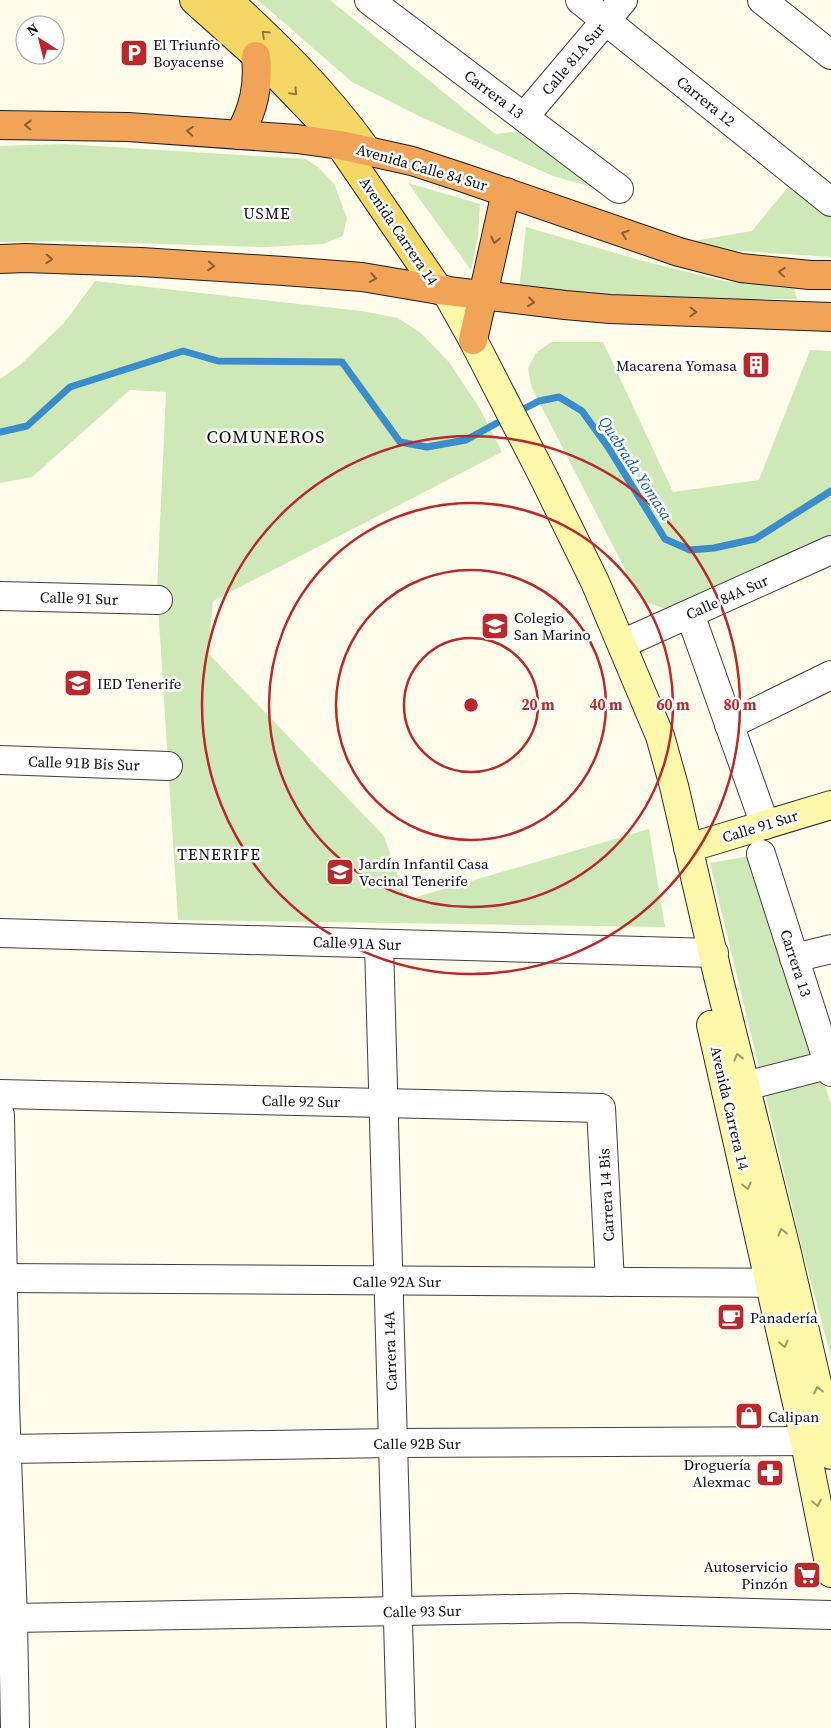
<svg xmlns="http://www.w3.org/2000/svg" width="831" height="1728" viewBox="0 0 831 1728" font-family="'Source Serif 4',serif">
<rect width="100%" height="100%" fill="#fffcec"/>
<g fill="#cee8b7">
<path d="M258 0H330L495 134 540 129 631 198 553 176 419 116 352 82Z"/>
<path d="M63 144 306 159 319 168 334 184 347 218 343 236 323 244 266 247 67 241 0 242V146Z"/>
<path d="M802 170 831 194V257L696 248 688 242 752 231Z"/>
<path d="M408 183 480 204 478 237 471 270Z"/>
<path d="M526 227 643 261 724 281 794 289 797 299H691L519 290Z"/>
<path d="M95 281 361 311 398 318 421 333 449 362 480 409 502 452 213 601 208 653 384 836 406 900 649 829 665 927 178 920 157 589 166 392 130 390 32 477 0 483V379L20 365 64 323Z"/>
<path d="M551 342H603L673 492 759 480 810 350 831 351V539L686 604 666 609 643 601 633 585 531 386 528 368 536 353Z"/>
<path d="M750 856 831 1104V1357L803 1252 710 863Z"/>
</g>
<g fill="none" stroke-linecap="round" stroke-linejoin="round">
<g stroke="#3b8cca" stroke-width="7">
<path d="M516 413 539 401 559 397 582 411 608 447 665 539 690 550 714 548 755 539 831 491"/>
<path d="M0 432 27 426 70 387 183 351 218 361 342 362 400 442 427 447 466 440 506 418"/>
</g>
<defs>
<g id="street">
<path d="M369 0 619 189"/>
<path d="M580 0 831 202"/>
<path d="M762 0 831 55"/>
<path d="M524 117 623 0"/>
<path d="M0 596 158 600"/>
<path d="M690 614 765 825"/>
<path d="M622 644 831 550"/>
<path d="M729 725 831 675"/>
<path d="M0 760 168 766"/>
<path d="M761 854 831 1072"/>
<path d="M0 933 714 953"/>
<path d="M379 944 401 1728"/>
<path d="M794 958 831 949"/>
<path d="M726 1091 831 1064"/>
<path d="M0 1094 601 1108 610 1282"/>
<path d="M0 1115 5 1404 13 1618 15 1728"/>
<path d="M0 1278 793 1283"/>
<path d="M6 1449 393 1443 827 1441"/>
<path d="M13 1618 572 1608 831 1615"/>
</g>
<g id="secondary">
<path d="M445 290 473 340 543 476 595 582 660 736 674 786 718 976 786 1249 818 1387 831 1455"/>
<path d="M688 848 831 805"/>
<path d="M711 1025 798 1408 831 1573"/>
</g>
<g id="primary">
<path d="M194 0 271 69 320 120 340 145 439 290"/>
<path d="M228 0C279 47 325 92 366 149"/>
</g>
<g id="highway">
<path d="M0 125 128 127 297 139 340 145 412 161 464 178 679 252 741 268 810 275H831"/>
<path d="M239 135C254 109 259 85 256 56"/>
<path d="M0 259 25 258 141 262 284 271 362 277 439 290 565 305 610 309 831 317"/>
<path d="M473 340 506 192"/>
</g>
</defs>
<use href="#street" stroke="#3f3f3f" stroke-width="30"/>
<use href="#secondary" stroke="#2e2e2e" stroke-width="30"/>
<use href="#primary" stroke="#1d1d1d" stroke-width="30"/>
<use href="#highway" stroke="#1d1d1d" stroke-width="30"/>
<use href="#street" stroke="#fff" stroke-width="28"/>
<use href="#secondary" stroke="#fdf7a9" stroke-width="28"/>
<use href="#primary" stroke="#f5d765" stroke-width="28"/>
<use href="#highway" stroke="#f1a358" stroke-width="28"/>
</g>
<defs><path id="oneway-chevron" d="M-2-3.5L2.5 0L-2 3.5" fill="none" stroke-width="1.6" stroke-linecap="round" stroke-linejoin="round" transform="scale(1.25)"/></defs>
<g stroke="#8c7c3d">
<use href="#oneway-chevron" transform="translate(265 34) rotate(-137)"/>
<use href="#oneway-chevron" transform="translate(294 92) rotate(47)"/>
</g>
<g stroke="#8a5f36">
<use href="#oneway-chevron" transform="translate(28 125) rotate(-179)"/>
<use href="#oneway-chevron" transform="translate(190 131) rotate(-176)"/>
<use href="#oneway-chevron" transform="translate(625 234) rotate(-161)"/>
<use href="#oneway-chevron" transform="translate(495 240) rotate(103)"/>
<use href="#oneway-chevron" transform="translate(49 259) rotate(2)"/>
<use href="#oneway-chevron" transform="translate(211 266) rotate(4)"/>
<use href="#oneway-chevron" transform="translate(782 272) rotate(-174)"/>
<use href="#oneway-chevron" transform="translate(373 278) rotate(10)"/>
<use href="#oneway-chevron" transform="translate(531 302) rotate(7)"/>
<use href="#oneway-chevron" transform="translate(693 312) rotate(2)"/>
</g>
<g stroke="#9d996a">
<use href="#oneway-chevron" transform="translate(738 1057) rotate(-104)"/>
<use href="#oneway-chevron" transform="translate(747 1186) rotate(77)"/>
<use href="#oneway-chevron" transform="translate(782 1232) rotate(-104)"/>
<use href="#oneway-chevron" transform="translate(784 1344) rotate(77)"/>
<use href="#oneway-chevron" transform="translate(818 1390) rotate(-102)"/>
<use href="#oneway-chevron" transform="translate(817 1503) rotate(79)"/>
</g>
<g fill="none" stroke="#b9282a" stroke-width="2.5">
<circle cx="471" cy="705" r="67"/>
<circle cx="471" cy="705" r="135"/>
<circle cx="471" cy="705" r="202"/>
<circle cx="471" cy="705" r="269"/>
</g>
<defs>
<symbol id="parking-square" viewBox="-11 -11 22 22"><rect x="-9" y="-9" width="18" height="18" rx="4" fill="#b9282a" stroke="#fff"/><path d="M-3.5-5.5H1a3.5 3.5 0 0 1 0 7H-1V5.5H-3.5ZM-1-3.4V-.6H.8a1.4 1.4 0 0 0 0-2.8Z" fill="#fff"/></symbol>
<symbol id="building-square" viewBox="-11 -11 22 22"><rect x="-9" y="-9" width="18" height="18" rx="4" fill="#b9282a" stroke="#fff"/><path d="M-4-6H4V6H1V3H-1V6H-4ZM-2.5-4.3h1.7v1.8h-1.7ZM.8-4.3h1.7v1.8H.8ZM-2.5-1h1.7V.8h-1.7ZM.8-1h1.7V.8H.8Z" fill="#fff"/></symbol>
<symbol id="school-square" viewBox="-11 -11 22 22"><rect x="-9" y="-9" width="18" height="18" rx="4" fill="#b9282a" stroke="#fff"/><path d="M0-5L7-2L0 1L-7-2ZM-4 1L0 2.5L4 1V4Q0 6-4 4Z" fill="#fff"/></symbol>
<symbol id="cafe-square" viewBox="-11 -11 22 22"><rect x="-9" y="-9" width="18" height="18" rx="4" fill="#b9282a" stroke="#fff"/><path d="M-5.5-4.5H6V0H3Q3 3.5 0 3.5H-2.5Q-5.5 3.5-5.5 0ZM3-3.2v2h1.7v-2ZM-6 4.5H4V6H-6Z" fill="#fff"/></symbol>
<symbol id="shop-square" viewBox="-11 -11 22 22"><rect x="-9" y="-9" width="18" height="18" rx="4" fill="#b9282a" stroke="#fff"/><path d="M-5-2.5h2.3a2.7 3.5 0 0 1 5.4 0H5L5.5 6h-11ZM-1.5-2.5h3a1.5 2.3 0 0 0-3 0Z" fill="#fff"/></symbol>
<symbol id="pharmacy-square" viewBox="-11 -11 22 22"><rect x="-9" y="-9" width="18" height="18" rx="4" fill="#b9282a" stroke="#fff"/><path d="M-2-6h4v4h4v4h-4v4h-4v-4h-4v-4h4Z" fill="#fff"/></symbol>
<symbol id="supermarket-square" viewBox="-11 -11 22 22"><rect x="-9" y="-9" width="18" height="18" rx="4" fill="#b9282a" stroke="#fff"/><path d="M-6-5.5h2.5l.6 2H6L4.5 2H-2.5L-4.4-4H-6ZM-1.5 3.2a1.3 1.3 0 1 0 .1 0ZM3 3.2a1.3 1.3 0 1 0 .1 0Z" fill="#fff"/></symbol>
</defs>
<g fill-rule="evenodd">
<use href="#parking-square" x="118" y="37" width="32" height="32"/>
<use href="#building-square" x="740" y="349" width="32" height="32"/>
<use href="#school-square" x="479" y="610" width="32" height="32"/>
<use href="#school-square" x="62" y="667" width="32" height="32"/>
<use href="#school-square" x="324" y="856" width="32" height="32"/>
<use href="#cafe-square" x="715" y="1301" width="32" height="32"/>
<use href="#shop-square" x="733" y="1400" width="32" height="32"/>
<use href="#pharmacy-square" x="754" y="1457" width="32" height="32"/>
<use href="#supermarket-square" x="791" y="1559" width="32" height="32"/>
</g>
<g text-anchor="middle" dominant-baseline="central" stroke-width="5" stroke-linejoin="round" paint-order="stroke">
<g font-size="15" fill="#0c0c0c" stroke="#fff" text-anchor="start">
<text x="153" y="44">El Triunfo<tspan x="153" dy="17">Boyacense</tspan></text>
<text x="737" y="365" text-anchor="end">Macarena Yomasa</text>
<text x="514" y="617">Colegio<tspan x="514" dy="17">San Marino</tspan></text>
<text x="97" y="683">IED Tenerife</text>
<text x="359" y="863">Jardín Infantil Casa<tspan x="359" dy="17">Vecinal Tenerife</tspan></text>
<text x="750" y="1317">Panadería</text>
<text x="768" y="1416">Calipan</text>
<text x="751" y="1464" text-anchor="end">Droguería<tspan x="751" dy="17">Alexmac</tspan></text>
<text x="788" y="1566" text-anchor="end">Autoservicio<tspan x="788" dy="17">Pinzón</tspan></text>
</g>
<g font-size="15" fill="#0c0c0c" stroke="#fff">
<text transform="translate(573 59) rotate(-50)">Calle 81A Sur</text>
<text transform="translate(494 94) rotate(37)">Carrera 13</text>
<text transform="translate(706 101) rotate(39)">Carrera 12</text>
<text transform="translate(422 167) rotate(16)">Avenida Calle 84 Sur</text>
<text transform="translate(399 231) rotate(56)">Avenida Carrera 14</text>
<text transform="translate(727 597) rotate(-24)">Calle 84A Sur</text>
<text transform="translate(79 598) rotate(2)">Calle 91 Sur</text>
<text transform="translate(84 763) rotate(2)">Calle 91B Bis Sur</text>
<text transform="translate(760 826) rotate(-17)">Calle 91 Sur</text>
<text transform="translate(357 943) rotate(2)">Calle 91A Sur</text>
<text transform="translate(796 963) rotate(72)">Carrera 13</text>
<text transform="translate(301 1101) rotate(1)">Calle 92 Sur</text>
<text transform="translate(730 1108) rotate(77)">Avenida Carrera 14</text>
<text transform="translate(606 1195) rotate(-93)">Carrera 14 Bis</text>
<text x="397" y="1281">Calle 92A Sur</text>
<text transform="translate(390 1351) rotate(-92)">Carrera 14A</text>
<text x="417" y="1443">Calle 92B Sur</text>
<text transform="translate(422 1611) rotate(-1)">Calle 93 Sur</text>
</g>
<g font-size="16" letter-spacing="1" fill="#0c0c0c" stroke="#fff">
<text x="267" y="213">USME</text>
<text x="219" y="854">TENERIFE</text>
</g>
<g font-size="16" font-style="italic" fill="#195d9b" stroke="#fff">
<text transform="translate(636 468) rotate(57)">Quebrada Yomasa</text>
</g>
<g font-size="18" letter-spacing="1" fill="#0c0c0c" stroke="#fff">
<text x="266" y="436">COMUNEROS</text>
</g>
</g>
<circle cx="471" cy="705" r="8" fill="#b9282a" stroke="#fff" stroke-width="2.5"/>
<g font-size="15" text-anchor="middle" font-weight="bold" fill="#b9282a" stroke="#fff" stroke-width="5" stroke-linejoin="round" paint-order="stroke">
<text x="538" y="710">20 m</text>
<text x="606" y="710">40 m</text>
<text x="673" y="710">60 m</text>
<text x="740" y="710">80 m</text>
</g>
<g transform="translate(40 40) rotate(324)"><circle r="24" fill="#ffffff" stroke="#9e9e9e"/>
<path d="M0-4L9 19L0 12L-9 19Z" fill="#b9282a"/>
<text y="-8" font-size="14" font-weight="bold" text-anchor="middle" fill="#0c0c0c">N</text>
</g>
</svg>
